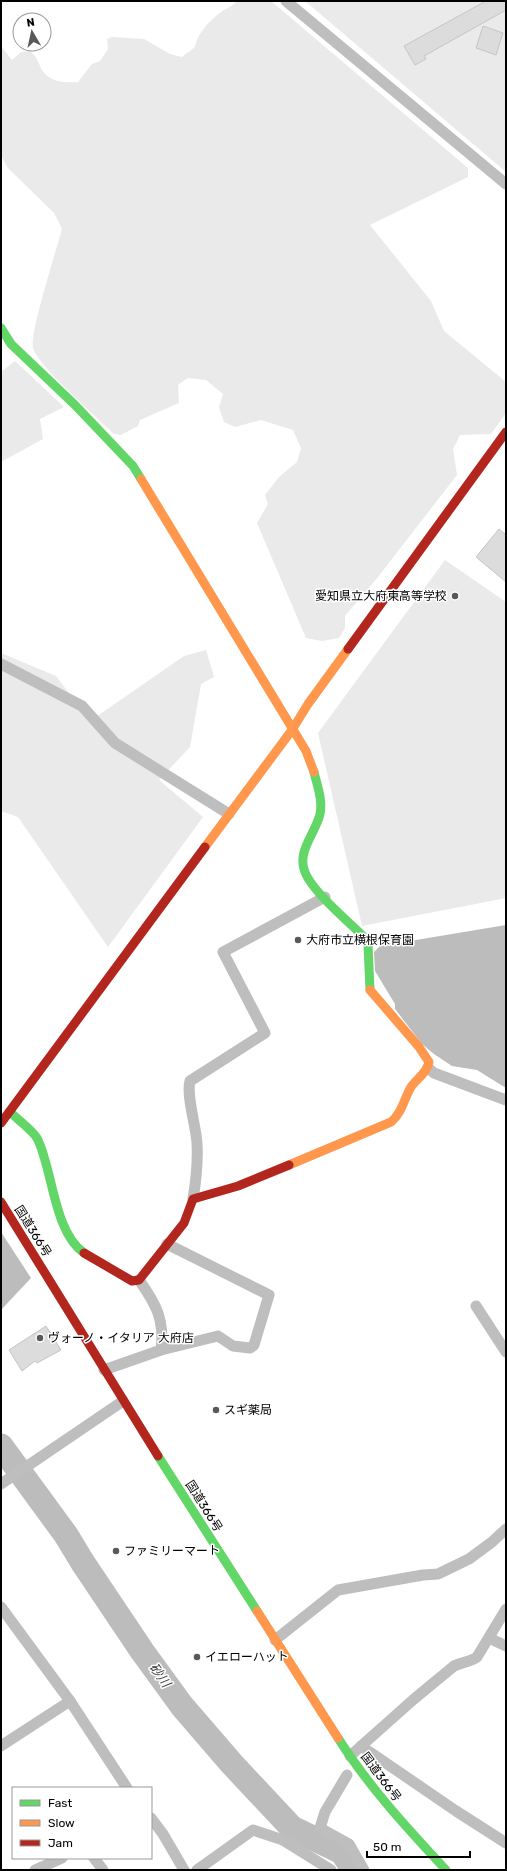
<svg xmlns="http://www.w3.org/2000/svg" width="507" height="1871" viewBox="0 0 507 1871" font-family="Rubik,'Noto Sans JP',sans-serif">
<rect width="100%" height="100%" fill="#fff"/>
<g fill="#eaeaea">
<path d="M237 1H271L468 168V177L370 225 431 301 444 331 506 382V413L491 434 460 435 453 449 457 475 378 577 345 616V628L339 638 322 641 306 638 257 523 268 504 265 495 279 477 297 462 301 448 293 430 261 420 235 427 224 422 219 407 223 394 206 380 188 378 178 385 179 403 140 420 138 426 121 435 114 434C98 418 38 366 33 348 29 335 57 248 62 229L54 213 7 167 1 155V46L12 60 21 52 30 51C36 56 37 59 40 66 47 82 63 83 78 82L92 64 100 61 108 49 107 39 112 37 144 39 170 54 182 57 195 47C197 33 212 18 224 10 229 7 234 5 237 1Z"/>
<path d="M305 1H506V172Z"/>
<path d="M15 361 64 407 40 419 43 439 1 462V372Z"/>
<path d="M445 560 506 602V898L362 926 318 733Z"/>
<path d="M206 650 214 677 201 684 190 747 159 780 203 817 108 947 18 817 1 811V653L56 676 90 721 184 656Z"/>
</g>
<g fill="#bcbcbc">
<path d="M506 925V1088L477 1070 452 1066 434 1054 422 1044 395 1009V1004L375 971 374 952 380 946Z"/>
<path d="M1 1232 31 1278 1 1310Z"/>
</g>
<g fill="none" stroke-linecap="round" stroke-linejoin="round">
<path stroke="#bcbcbc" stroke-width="25" d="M1 1446 66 1535 83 1563 142 1651 182 1706 232 1764 292 1828 342 1852 354 1870"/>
</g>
<g fill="#dcdcdc" stroke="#c5c5c5">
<path d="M486 1H506V10L424 56 426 59 415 65 404 46Z"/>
<path d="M483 26 503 33 496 55 476 48Z"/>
<path d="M499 529 506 535V582L476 557Z"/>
<path d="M46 1326 61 1350 37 1363 35 1361 22 1371 9 1350Z"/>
</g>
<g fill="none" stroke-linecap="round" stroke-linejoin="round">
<g stroke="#bebebe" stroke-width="11">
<path d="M286 1 506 184"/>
<path d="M1 664 82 706 115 743 229 814"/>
<path d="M428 1068 434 1073 506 1100"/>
<path d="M193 1199C196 1181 198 1161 197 1143 196 1126 186 1095 190 1081L265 1033 223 952 325 897"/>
<path d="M476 1306 506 1352"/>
<path d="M161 1350 218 1336 233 1346 250 1348 254 1345 269 1295 167 1244"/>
<path d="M104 1370 161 1350C165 1320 156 1304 139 1280"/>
<path d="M1 1484 123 1401"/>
<path d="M1 1607 70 1701 127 1788"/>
<path d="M489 1638 506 1646"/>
<path d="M275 1640 338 1590 423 1575 438 1574 469 1559 492 1542 506 1529"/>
<path d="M1 1746 70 1701"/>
<path d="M361 1746 456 1811 506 1843"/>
<path d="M350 1756 414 1699 454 1666C462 1662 470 1662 477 1657L506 1609"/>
<path d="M347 1775 325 1812 320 1828 349 1844 364 1870"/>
<path d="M151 1818 163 1834 184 1870"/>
<path d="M94 1858 103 1870"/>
<path d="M35 1870 62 1858"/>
<path d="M197 1870 253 1830 283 1840 331 1870"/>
</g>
<g stroke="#63d668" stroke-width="9">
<path d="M1 328 11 344 75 405 133 466 141 479"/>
<path d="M314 772C317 785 323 800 320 814 316 832 298 850 304 869 309 889 348 921 363 936L368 945 370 990"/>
<path d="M10 1112C17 1119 35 1132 38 1140 53 1172 54 1232 84 1253"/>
<path d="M158 1456 257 1611"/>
<path d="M338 1738C369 1787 407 1828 446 1870"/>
</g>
<g stroke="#ff974d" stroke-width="9">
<path d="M141 479 306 751 314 772"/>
<path d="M205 847 292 730 308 704 348 649"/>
<path d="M289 1165 391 1122C402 1113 404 1099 411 1087 417 1078 427 1073 429 1062L419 1047 370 990"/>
<path d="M257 1611 338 1738"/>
</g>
<g stroke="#b3261e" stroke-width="9">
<path d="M348 649 506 432"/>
<path d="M1 1123 205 847"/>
<path d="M1 1202 158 1456"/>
<path d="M84 1253 132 1281 139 1280 184 1223 193 1199 238 1186 289 1165"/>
</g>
</g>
<g fill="#595959" stroke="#fff" stroke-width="1.5">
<circle cx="455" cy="596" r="4"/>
<circle cx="298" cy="940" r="4"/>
<circle cx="40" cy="1338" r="4"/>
<circle cx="216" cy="1410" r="4"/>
<circle cx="116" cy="1551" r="4"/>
<circle cx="197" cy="1657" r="4"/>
</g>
<g text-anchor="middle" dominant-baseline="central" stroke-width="3" stroke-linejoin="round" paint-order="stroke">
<g font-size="12" fill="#000" stroke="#fff" text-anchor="start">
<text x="447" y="596" text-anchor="end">愛知県立大府東高等学校</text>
<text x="306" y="940">大府市立横根保育園</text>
<text x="48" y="1338">ヴォーノ・イタリア 大府店</text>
<text x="224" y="1410">スギ薬局</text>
<text x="124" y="1551">ファミリーマート</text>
<text x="205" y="1657">イエローハット</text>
</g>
<g font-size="12" fill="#000" stroke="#fff">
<text transform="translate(33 1231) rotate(58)">国道366号</text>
<text transform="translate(204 1506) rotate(58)">国道366号</text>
<text transform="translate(381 1777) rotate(53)">国道366号</text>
</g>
<g font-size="13" font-style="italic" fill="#404040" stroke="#fff">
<text transform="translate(160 1675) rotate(54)">砂川</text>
</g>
</g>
<rect width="507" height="1871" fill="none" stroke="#000000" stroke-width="4"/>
<rect x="12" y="1787" width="140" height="72" fill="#ffffff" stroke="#999999"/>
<rect x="20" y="1800" width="20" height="6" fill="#63d668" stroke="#999999"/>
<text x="48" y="1807" font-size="12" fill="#000000">Fast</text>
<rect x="20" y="1820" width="20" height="6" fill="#ff974d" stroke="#999999"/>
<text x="48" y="1827" font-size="12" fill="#000000">Slow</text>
<rect x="20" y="1840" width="20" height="6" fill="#b3261e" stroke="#999999"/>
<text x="48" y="1847" font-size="12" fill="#000000">Jam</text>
<g transform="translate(32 32) rotate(351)"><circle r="19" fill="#ffffff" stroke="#999999"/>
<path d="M0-3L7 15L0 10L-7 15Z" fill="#595959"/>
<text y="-6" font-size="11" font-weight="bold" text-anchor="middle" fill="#000000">N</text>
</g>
<path d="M367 1851v6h103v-6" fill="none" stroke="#000000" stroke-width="2"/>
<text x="373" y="1851" font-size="12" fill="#000000" stroke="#ffffff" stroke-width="3" paint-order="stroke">50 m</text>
</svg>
